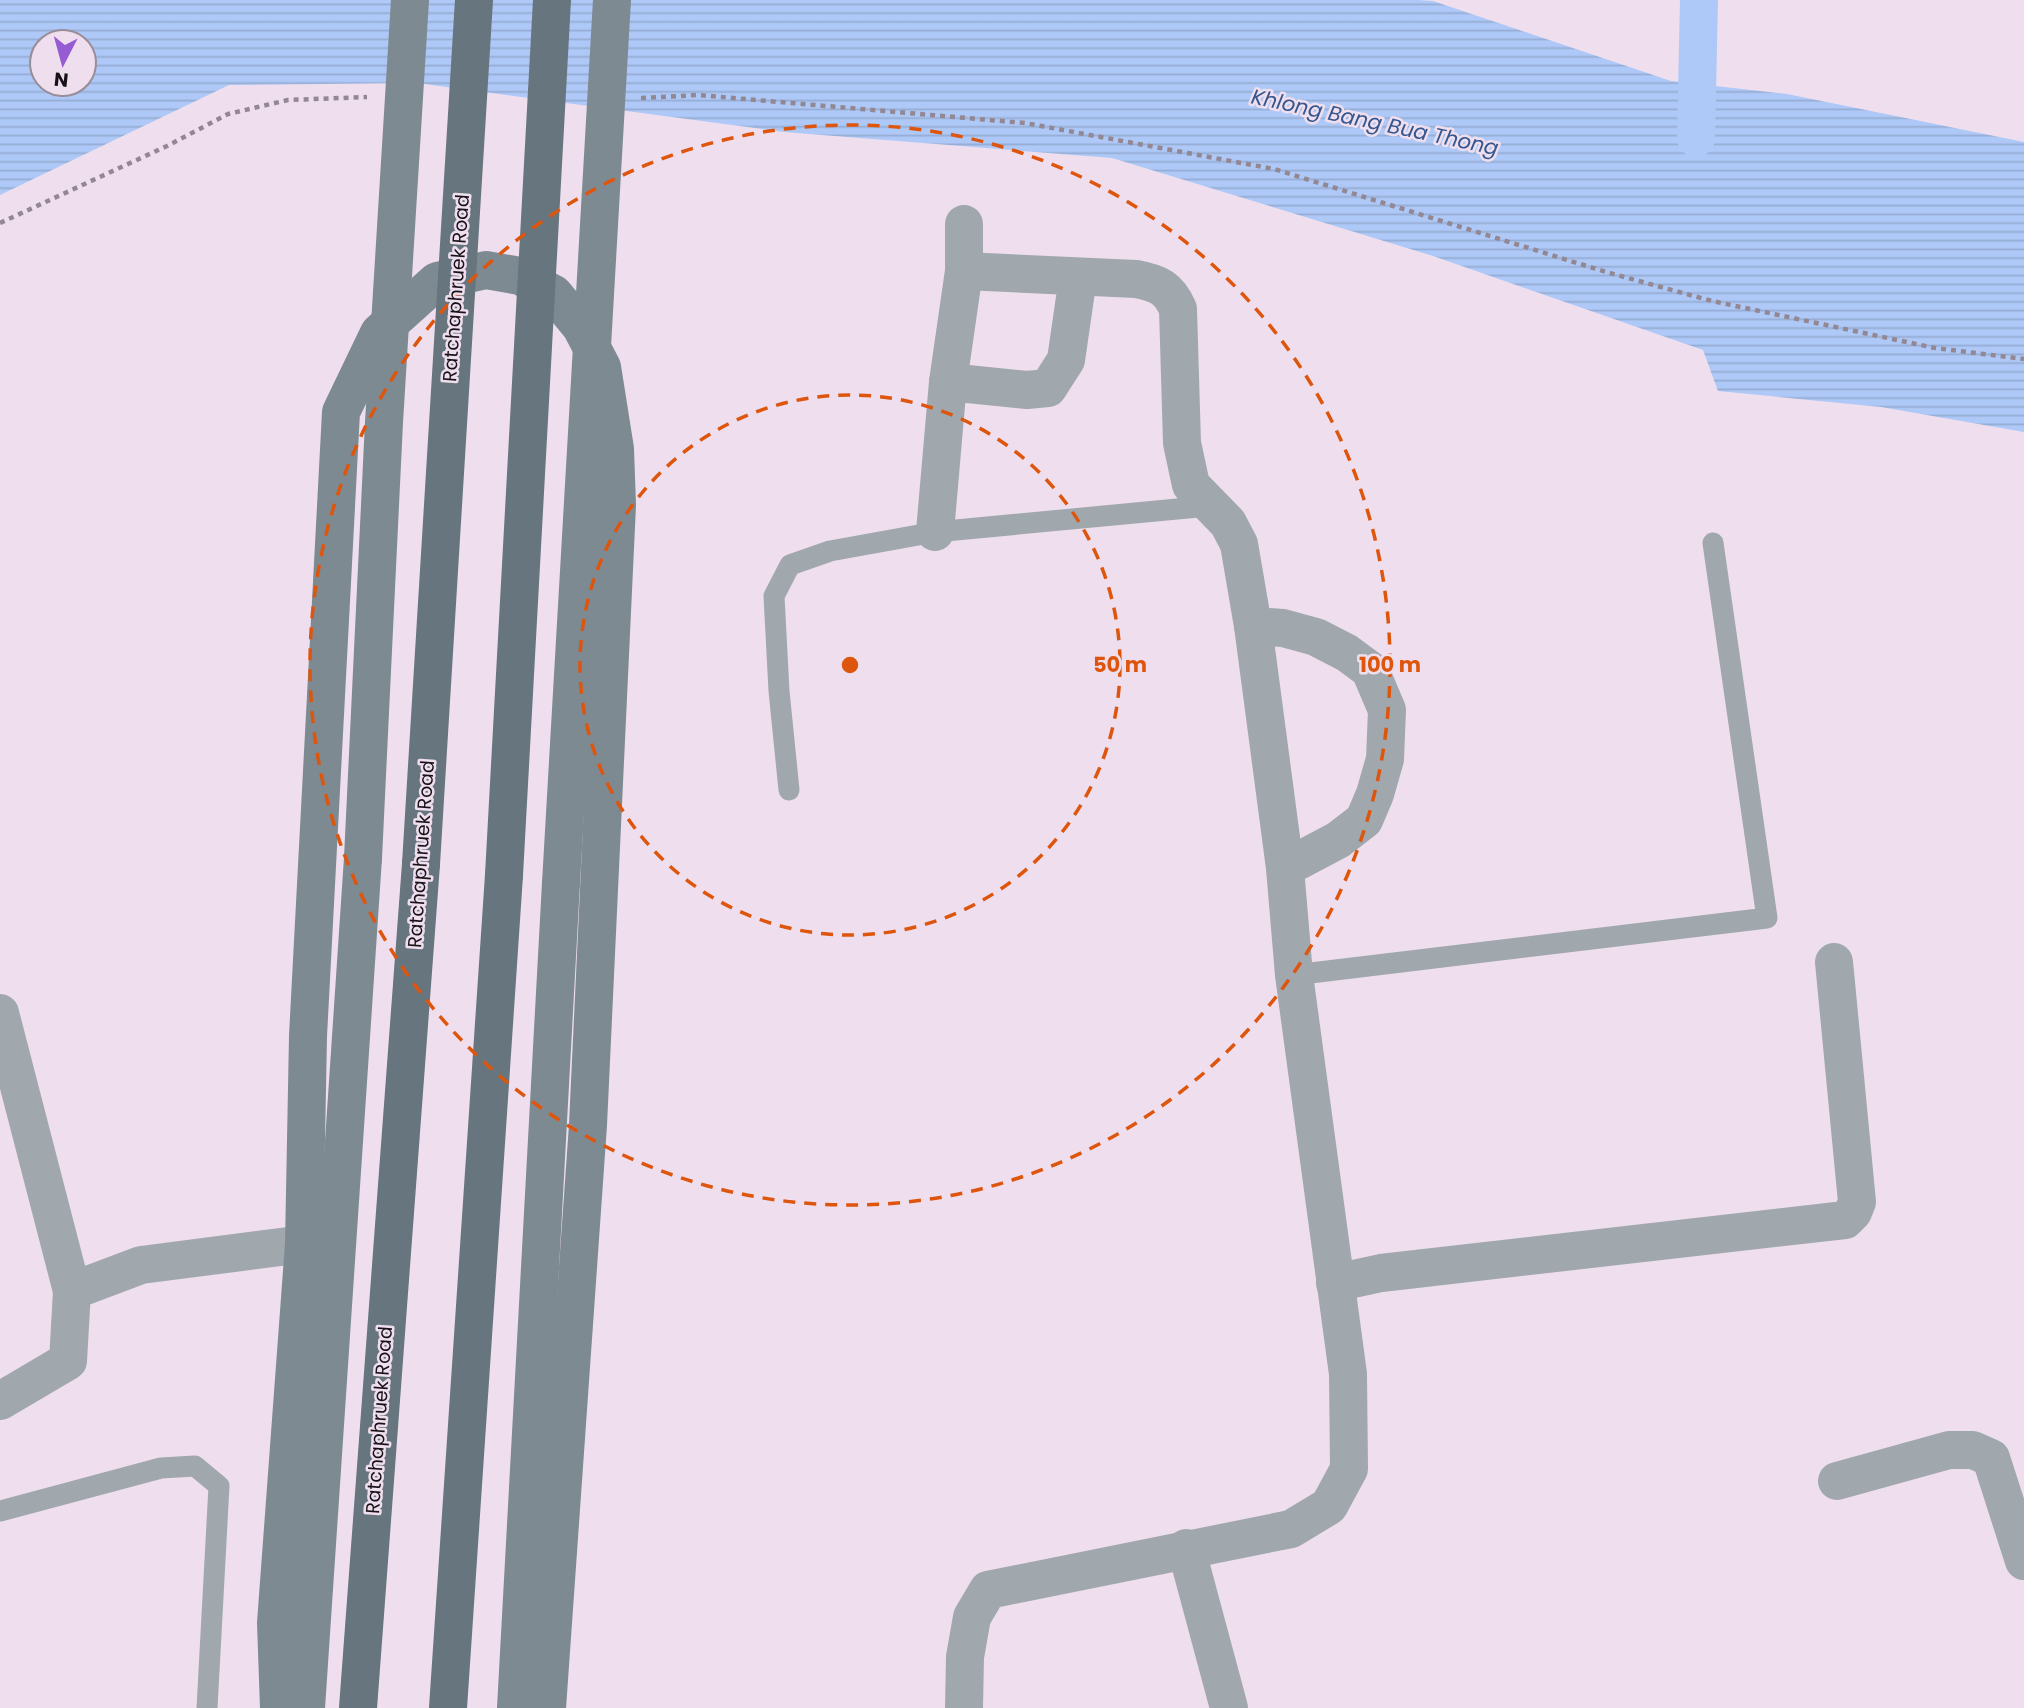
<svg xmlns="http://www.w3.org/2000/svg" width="2024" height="1708" viewBox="0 0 2024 1708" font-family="Poppins,sans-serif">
<defs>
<pattern id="water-rules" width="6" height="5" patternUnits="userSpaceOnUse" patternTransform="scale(1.75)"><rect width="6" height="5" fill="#aec9f7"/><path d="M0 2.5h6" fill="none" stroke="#95acd3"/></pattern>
</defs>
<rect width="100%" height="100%" fill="#efdfee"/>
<path fill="url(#water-rules)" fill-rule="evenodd" d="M0 0H1418L1433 1 1671 81 1787 94 2024 142V432L1881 407 1718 391 1703 350 1433 256 1112 158 784 132 417 83 229 85 0 195ZM42 42H84V84H42Z"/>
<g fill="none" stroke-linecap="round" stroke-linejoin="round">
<path stroke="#aec9f7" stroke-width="38" d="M1696 138 1699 0"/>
<g stroke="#928792" stroke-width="4.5" stroke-dasharray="5 5" stroke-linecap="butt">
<path d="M641 98 698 95 1025 123 1274 169 1606 272 1712 301 1935 348 2024 359"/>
<path d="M0 223 167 146 228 114 288 100 367 97"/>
</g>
<g stroke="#a0a8ad" stroke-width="21">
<path d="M789 790 779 691 774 596 790 565 830 551 935 532 1209 506"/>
<path d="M1294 975 1767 918 1713 543"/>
<path d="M0 1511 161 1468 195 1466 219 1486 207 1708"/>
</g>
<g stroke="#a0a8ad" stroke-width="38">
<path d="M964 271 1136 279C1158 283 1169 288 1178 309L1182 443 1191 485 1228 523 1239 544 1253 626 1285 868 1294 975 1348 1374 1349 1469 1329 1506 1291 1529 988 1590 972 1617 965 1657 964 1708"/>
<path d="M948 382 1027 390 1048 388 1066 360 1078 277"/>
<path d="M935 532 948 382 964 271V224"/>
<path d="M1253 626 1283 628 1316 637 1347 653 1370 670 1387 710 1385 759 1375 794 1364 820 1338 840 1285 868"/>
<path d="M0 1013 72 1291"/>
<path d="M1335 1283 1381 1273 1845 1220 1853 1212 1857 1202 1834 962"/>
<path d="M0 1401 68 1361 72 1291 141 1265 304 1244"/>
<path d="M1837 1481 1949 1450H1973L1991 1458 2024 1561"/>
<path d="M1186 1548 1229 1708"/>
</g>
<g stroke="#7e8a92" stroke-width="38">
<path d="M279 1708 276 1623 304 1244 308 1036 341 412 379 333 437 281 486 270 520 276 554 294 581 327 602 367 615 449 617 505 588 1125 547 1708"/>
<path d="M306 1708 363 858"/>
<path d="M516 1708 561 883"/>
</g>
<g stroke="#66757e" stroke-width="38">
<path d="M358 1708 421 864"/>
<path d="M448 1708 504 875"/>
</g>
<g stroke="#7e8a92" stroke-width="38">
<path d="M363 858 384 422 410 0"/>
<path d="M561 883 612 0"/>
</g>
<g stroke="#66757e" stroke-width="38">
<path d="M421 864 474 0"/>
<path d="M504 875 552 0"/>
</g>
</g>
<g fill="none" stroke="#de550d" stroke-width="3.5" stroke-dasharray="12 9">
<circle cx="850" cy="665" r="270"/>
<circle cx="850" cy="665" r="540"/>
</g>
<g text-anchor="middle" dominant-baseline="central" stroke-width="5" stroke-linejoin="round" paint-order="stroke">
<g font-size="19" fill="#181218" stroke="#efdfee">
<text transform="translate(456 288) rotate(-86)">Ratchaphruek Road</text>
<text transform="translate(421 854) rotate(-86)">Ratchaphruek Road</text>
<text transform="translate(379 1420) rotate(-86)">Ratchaphruek Road</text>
</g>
<g font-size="21" font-style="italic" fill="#36578f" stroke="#efdfee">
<text transform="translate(1375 122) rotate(12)">Khlong Bang Bua Thong</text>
</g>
</g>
<circle cx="850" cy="665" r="10" fill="#de550d" stroke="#efdfee" stroke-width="3.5"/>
<g font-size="21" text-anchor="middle" font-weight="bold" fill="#de550d" stroke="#efdfee" stroke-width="5" stroke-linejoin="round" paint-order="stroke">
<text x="1120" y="672">50 m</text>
<text x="1390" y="672">100 m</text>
</g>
<g transform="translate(63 63) rotate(186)"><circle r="33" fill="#efdfee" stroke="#998d98" stroke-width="2"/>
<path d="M0-5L12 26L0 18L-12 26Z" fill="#965cd3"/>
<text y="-10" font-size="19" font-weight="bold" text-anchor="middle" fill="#181218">N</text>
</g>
</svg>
